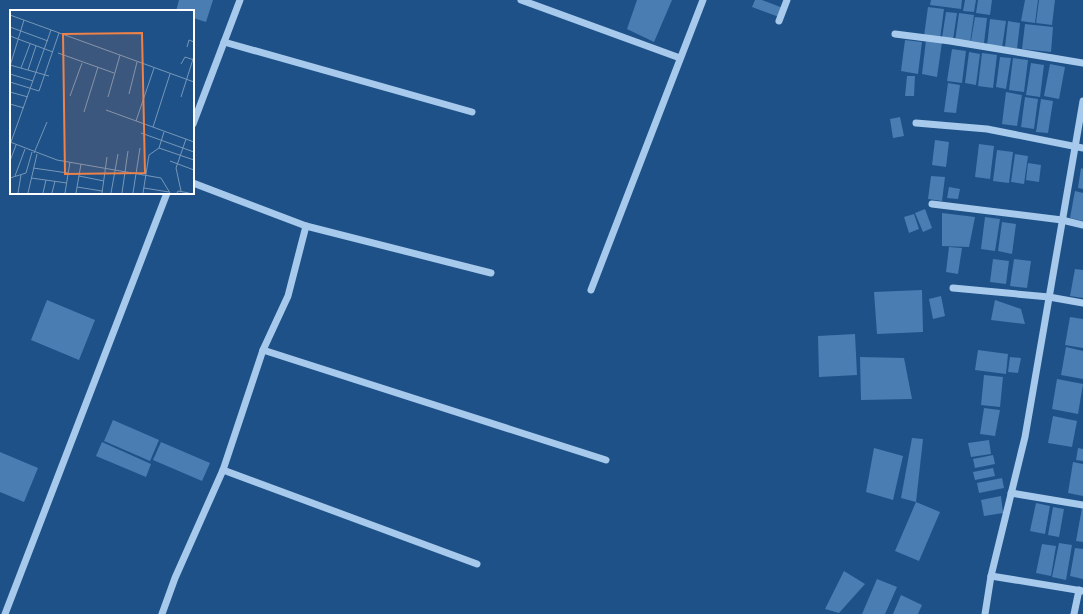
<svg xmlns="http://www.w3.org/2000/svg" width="1083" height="614" viewBox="0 0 1083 614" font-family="'Fira Sans',sans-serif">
<rect width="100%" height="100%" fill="#1d5188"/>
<g fill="#4a7db2">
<path d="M179 0H213L206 22 193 18V11H176Z"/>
<path d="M637 0H672L654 42 627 29Z"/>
<path d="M755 0H762L783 8 779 17 752 7Z"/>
<path d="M931 0H962L961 9 930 5Z"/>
<path d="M965 0H976L974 12 963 11Z"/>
<path d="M978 0H992L990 15 976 13Z"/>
<path d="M1025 0H1038L1035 23 1021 21Z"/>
<path d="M1039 0H1055L1052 25 1036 23Z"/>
<path d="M928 7 944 9 940 39 924 36Z"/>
<path d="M946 12 957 13 953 40 942 38Z"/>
<path d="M959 13 974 15 970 43 955 41Z"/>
<path d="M975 17 987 18 984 43 971 41Z"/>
<path d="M990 19 1006 21 1002 48 987 46Z"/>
<path d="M1008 21 1020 23 1017 49 1005 47Z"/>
<path d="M1025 24 1053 27 1051 52 1022 49Z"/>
<path d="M905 40 922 42 918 74 901 71Z"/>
<path d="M926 40 942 42 937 77 922 74Z"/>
<path d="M952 49 966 51 962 83 947 81Z"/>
<path d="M969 52 980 54 976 85 965 83Z"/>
<path d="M982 53 997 55 993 88 978 86Z"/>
<path d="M1000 57 1011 58 1006 89 996 87Z"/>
<path d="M1013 58 1028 60 1024 92 1009 90Z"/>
<path d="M1031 63 1044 65 1040 97 1026 95Z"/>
<path d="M1050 64 1065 67 1059 99 1044 96Z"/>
<path d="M907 76H915L914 96H905Z"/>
<path d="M948 83 960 85 956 113 944 112Z"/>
<path d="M1006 92 1022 95 1017 126 1002 124Z"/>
<path d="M1025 97 1038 99 1034 129 1021 127Z"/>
<path d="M1041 99 1053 101 1048 133 1036 132Z"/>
<path d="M900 117 904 136 893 138 890 119Z"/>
<path d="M935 140 949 142 946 167 932 165Z"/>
<path d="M979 144 994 146 990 179 975 177Z"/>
<path d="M997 150 1013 152 1009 183 993 181Z"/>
<path d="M1015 154 1028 156 1024 184 1011 182Z"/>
<path d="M1028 163 1041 165 1039 182 1026 180Z"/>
<path d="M1081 168 1083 169V189L1078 188Z"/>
<path d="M931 176 945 177 942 201 928 199Z"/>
<path d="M949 187 960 189 958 199 947 198Z"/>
<path d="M1075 191 1083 193V221L1070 218Z"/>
<path d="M925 209 932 228 923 232 915 213Z"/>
<path d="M942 213 975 217 969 247 942 246Z"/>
<path d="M914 214 919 229 909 233 904 217Z"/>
<path d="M985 217 1000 219 995 251 981 249Z"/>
<path d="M1002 222 1016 224 1012 254 998 251Z"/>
<path d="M949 247 962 248 958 274 946 272Z"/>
<path d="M993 259 1009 261 1006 284 990 282Z"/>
<path d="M1014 259 1031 261 1027 288 1010 286Z"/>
<path d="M1075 269 1083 270V298L1070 296Z"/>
<path d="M922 290 923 332 877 334 874 292Z"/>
<path d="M941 296 945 316 933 319 929 299Z"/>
<path d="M47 300 95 320 79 360 31 340Z"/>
<path d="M995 300 1021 309 1025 324 991 320Z"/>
<path d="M1070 317 1083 319V348L1065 345Z"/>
<path d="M855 334 857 375 819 377 818 336Z"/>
<path d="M1066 347 1083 351V379L1061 375Z"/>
<path d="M978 350 1008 354 1006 374 975 370Z"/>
<path d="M860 357 904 358 912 399 861 400Z"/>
<path d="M1010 357 1021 358 1018 373 1008 372Z"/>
<path d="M984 375 1003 377 1000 407 981 405Z"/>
<path d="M1057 379 1083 384 1078 414 1052 409Z"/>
<path d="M984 408 1000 410 995 436 980 434Z"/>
<path d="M1053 416 1077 421 1072 447 1048 443Z"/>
<path d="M113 420 159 440 150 461 104 441Z"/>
<path d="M912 438 923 439 916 502 901 498Z"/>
<path d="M989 440 991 454 971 457 968 443Z"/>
<path d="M102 442 151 464 146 477 96 456Z"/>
<path d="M161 442 210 463 202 481 153 460Z"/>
<path d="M874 448 903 456 893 500 866 492Z"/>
<path d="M1078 448 1083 449V461L1076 460Z"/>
<path d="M0 452 38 468 24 502 0 492Z"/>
<path d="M993 455 995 464 975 468 973 459Z"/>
<path d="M1073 462 1083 464V496L1068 493Z"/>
<path d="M993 468 995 476 975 480 973 472Z"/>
<path d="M1002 478 1004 488 979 493 977 483Z"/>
<path d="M1001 496 1003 513 984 516 981 500Z"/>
<path d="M916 502 940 512 919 561 895 551Z"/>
<path d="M1036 503 1050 506 1045 534 1030 531Z"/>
<path d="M1053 507 1064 509 1059 537 1048 535Z"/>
<path d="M1082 508H1083V542L1076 541Z"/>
<path d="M1059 543 1072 545 1066 580 1052 577Z"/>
<path d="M1042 544 1056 546 1051 576 1036 573Z"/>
<path d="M1075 548 1083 549V579L1070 576Z"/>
<path d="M844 571 865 584 839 613 825 609Z"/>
<path d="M877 579 897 587 885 614H862Z"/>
<path d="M901 595 922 605 918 614H893Z"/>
</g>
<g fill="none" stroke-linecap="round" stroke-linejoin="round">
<g stroke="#a7c9eb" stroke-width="7">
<path d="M521 0 680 58"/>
<path d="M779 21 787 0"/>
<path d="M895 34 950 41 1083 63"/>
<path d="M224 42 472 112"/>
<path d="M916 123 987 129 1083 148"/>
<path d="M193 124 240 0"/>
<path d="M193 183 306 226 491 273"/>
<path d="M932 204 1062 220 1083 225"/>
<path d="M953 288 1049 297 1083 303"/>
<path d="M591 290 703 0"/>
<path d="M263 350 606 460"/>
<path d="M223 470 477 564"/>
<path d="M1011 493 1083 505"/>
<path d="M991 576 1083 591"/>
<path d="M5 614 167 193"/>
<path d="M162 614 175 578 223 470 263 350 288 296 306 226"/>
<path d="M985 614 991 576 1025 437 1083 101"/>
<path d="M1074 614 1079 590"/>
</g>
</g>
<g transform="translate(10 10)">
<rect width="184" height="184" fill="#1d5188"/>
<path fill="none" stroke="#7797b8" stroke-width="1" d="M0 5 184 72M0 17 38 31M0 26 43 42M177 37 179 30 184 32M48 43 104 63M171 54 175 47 184 50M0 55 39 66M0 56 14 10M11 58 20 34M18 60 26 36M0 64 23 71M0 72 29 81 49 23M0 82 18 87M119 84 127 52M60 86 72 53M98 87 110 45M171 87 184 46M0 94 14 98M96 100 184 132M74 102 88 57M126 111 144 58M143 117 160 64M131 123 184 142M0 132 47 150 151 168 160 183M1 132 41 20M149 138 184 150M24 143 37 112M0 151 6 135M160 151 184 160M23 158 58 163M5 166 15 139M69 166 94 171M0 168 16 163 22 142M21 168 57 173M67 177 92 181M134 178 159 182M171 181 166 158 176 129M8 183 11 165M18 183 27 144M33 183 36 170M42 183 45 171M55 183 60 152M66 183 71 154M92 183 97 147M101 183 108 144M112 183 118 141M123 183 130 138M133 183 139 145 149 138 154 122M167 183 168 181 179 183"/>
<path fill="#ee8249" fill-opacity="0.15" stroke="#ee8249" stroke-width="2" d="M132 23 135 163 55 164 53 24Z"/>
<rect width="184" height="184" fill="none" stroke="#fff" stroke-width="2"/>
</g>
</svg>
